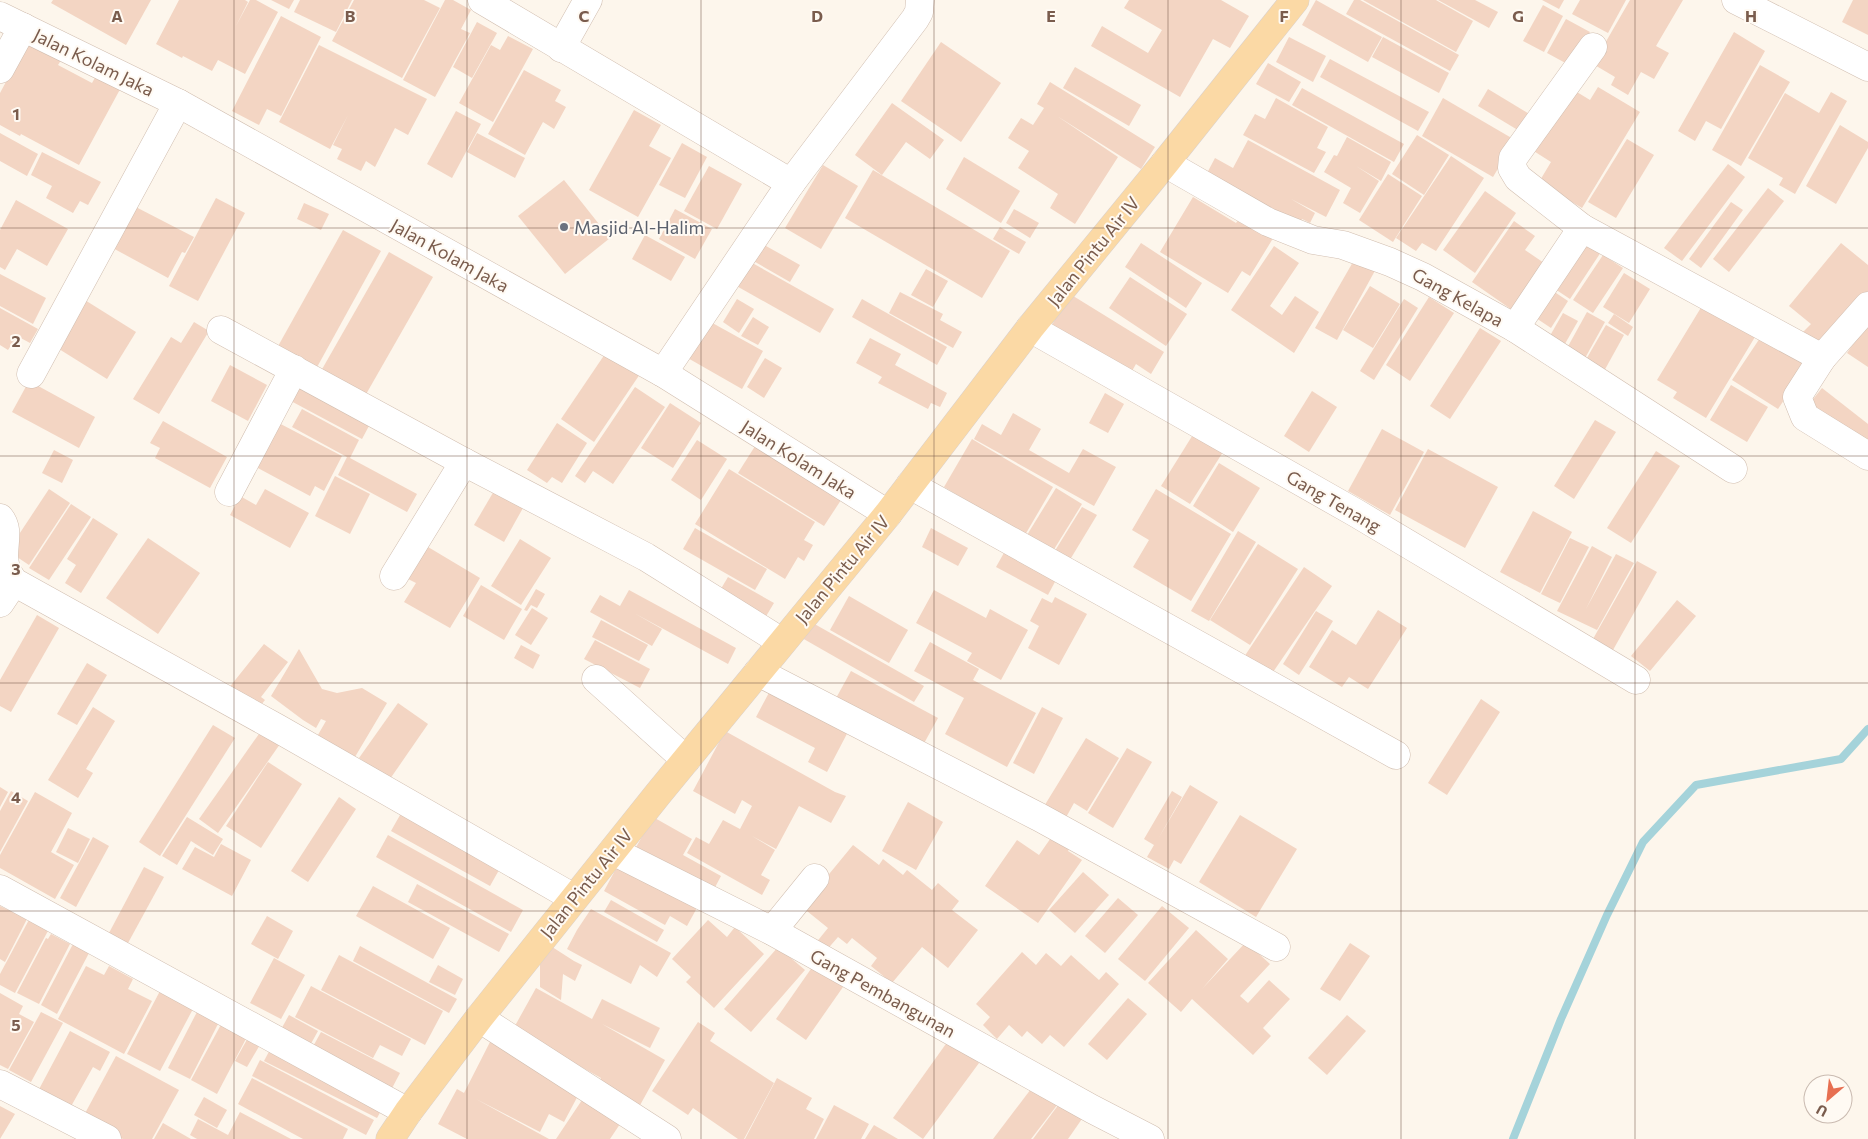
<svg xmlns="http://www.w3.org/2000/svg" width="1868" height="1139" viewBox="0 0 1868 1139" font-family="Commissioner,sans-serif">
<rect width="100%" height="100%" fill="#fdf6ec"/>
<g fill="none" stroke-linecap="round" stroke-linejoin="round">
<path stroke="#a5d3da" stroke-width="8" d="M1513 1139 1561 1019 1607 915 1643 842 1696 785 1841 759 1868 729"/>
</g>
<g fill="#f3d5c3">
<path d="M53 0H151L126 45 51 3Z"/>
<path d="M179 0H245L248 2 236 26 250 0H256L278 12 245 74 218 60 212 71 183 56 182 58 156 44Z"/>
<path d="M271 0H294L289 9Z"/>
<path d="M300 0H352L336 32 294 12Z"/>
<path d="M354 0H424L440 8 402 78 332 41Z"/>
<path d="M445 0H453L471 10 461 29 470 33 435 97 403 80Z"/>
<path d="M1129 0H1221L1249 16 1230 48 1213 39 1180 97 1091 46 1102 26 1148 53 1162 30 1124 8Z"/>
<path d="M1316 0 1382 37 1368 62 1302 25Z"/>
<path d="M1354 0H1360L1459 55 1450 71 1346 14Z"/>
<path d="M1363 0H1436L1473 21 1456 52Z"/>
<path d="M1438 0H1475L1498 12 1489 28Z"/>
<path d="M1542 0H1564L1559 9Z"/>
<path d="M1580 0H1626L1608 33 1572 14Z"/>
<path d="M1630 0H1683L1656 46 1669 53 1654 79 1641 72 1628 95 1611 85 1615 77 1593 64Z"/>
<path d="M1853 0H1868V35L1842 22Z"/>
<path d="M1543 5 1563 16 1544 52 1523 41Z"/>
<path d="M281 16 321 37 281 116 267 109 259 125 232 111Z"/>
<path d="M1566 19 1590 32 1571 66 1547 53Z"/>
<path d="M477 22 497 33 472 78 453 67Z"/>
<path d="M1734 32 1765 51 1721 129 1706 121 1695 141 1678 131Z"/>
<path d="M508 36 533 49 493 122 459 103 491 45 500 50Z"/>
<path d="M1289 37 1326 56 1313 82 1276 62Z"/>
<path d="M1383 37 1449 73 1439 93 1372 57Z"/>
<path d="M29 39 63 57 58 65 92 83 100 69 124 82 79 165 21 134 20 136 0 125V93Z"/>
<path d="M941 42 1001 83 961 142 901 101Z"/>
<path d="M319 45 427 99 408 135 395 128 375 167 366 161 361 171 337 159 342 149 333 145 348 115 330 149 279 122Z"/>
<path d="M1330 59 1429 112 1418 131 1320 77Z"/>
<path d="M1268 63 1301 82 1289 102 1256 84Z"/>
<path d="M1760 65 1790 82 1741 166 1712 150Z"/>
<path d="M1075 67 1141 105 1129 126 1063 88Z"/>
<path d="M524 70 561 90 555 101 566 107 554 129 543 122 525 155 488 134Z"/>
<path d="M1050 82 1155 147 1141 169 1057 116 1118 157 1075 224 1050 208 1058 194 1018 168 1029 151 1008 138 1021 118 1033 125 1044 108 1037 104Z"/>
<path d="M1567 86 1590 100 1598 87 1640 112 1582 208 1539 182 1551 162 1529 148Z"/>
<path d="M1302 88 1404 144 1394 162 1292 105Z"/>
<path d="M1488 89 1531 115 1521 132 1478 106Z"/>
<path d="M1831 92 1847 101 1795 194 1779 185 1783 178 1748 158 1785 93 1819 113Z"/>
<path d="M1276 98 1328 127 1317 148 1326 152 1314 173 1243 135 1255 114 1265 119Z"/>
<path d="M1443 98 1515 140 1493 177 1422 136Z"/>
<path d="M892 103 944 140 930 159 906 142 882 175 855 155Z"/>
<path d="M634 110 661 125 649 146 671 158 638 217 589 190Z"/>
<path d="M456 111 481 124 452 178 427 164Z"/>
<path d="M1840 125 1868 142V148L1836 204 1806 186Z"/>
<path d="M0 133 38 154 27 176 0 161Z"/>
<path d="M477 133 525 158 515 178 467 152Z"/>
<path d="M1417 135 1449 155 1424 195 1392 174Z"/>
<path d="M1347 137 1391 162 1381 181 1356 166 1379 181 1360 213 1343 203 1351 188 1324 172 1334 155 1337 156Z"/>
<path d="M1627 139 1654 155 1616 218 1588 202Z"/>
<path d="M1248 140 1340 190 1326 217 1291 199 1315 213 1310 223 1302 219 1299 225 1206 175 1215 158 1233 168Z"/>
<path d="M682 143 707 157 685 198 659 185Z"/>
<path d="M42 152 101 182 88 205 80 201 73 213 46 198 52 186 31 175Z"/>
<path d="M1451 156 1484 178 1436 251 1422 243 1416 251 1396 238Z"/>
<path d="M964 157 1020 191 1001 223 946 189Z"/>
<path d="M1728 164 1745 177 1682 261 1664 248Z"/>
<path d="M823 165 858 186 821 249 785 228Z"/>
<path d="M709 166 742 184 717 229 684 211Z"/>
<path d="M873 170 1010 251 982 298 845 218Z"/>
<path d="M1388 174 1422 196 1393 242 1359 220Z"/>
<path d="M564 180 610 238 565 274 518 216Z"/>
<path d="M1768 188 1784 201 1729 272 1713 259Z"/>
<path d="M1485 191 1516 213 1475 273 1443 250Z"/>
<path d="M1193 197 1236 223 1242 215 1275 235 1250 276 1242 271 1228 293 1160 252Z"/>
<path d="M216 198 245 213 198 301 169 286Z"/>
<path d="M16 200 68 229 47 266 17 249 5 270 0 267V230Z"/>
<path d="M1731 202 1743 210 1701 268 1689 259Z"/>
<path d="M304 203 329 214 321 230 297 219Z"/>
<path d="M130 204 194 237 185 253 182 252 168 278 109 246Z"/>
<path d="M675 209 712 229 695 259 659 239Z"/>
<path d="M1014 209 1039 223 1030 238 1006 223Z"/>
<path d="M1514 221 1535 236 1525 250 1547 265 1515 312 1472 282Z"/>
<path d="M1000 227 1026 242 1019 254 993 239Z"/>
<path d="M343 230 381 251 316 369 277 348Z"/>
<path d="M645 235 685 257 671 281 632 259Z"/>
<path d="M759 242 800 265 790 282 750 259Z"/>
<path d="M1586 242 1601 252 1570 299 1555 289Z"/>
<path d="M1141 243 1202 283 1186 308 1125 267Z"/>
<path d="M1841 243 1868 265V291L1821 347 1803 332 1811 324 1789 306Z"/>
<path d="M1274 246 1299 263 1270 306 1282 315 1295 296 1319 312 1294 353 1231 310Z"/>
<path d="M389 252 433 277 365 396 321 371Z"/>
<path d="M1357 255 1377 267 1337 340 1315 328Z"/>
<path d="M1603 255 1623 268 1593 313 1573 300Z"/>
<path d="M747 260 834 309 820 333 733 284Z"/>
<path d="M926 269 948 281 933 307 911 295Z"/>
<path d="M1624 273 1650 289 1629 323 1603 307Z"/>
<path d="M0 274 46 298 33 324 0 306Z"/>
<path d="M1130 277 1187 314 1166 346 1109 308Z"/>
<path d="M1370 286 1400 304 1373 348 1343 330Z"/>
<path d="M1553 291 1568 301 1551 328 1536 318Z"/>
<path d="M900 292 943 314 940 320 962 332 953 348 889 313Z"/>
<path d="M1070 294 1164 352 1151 374 1136 364 1128 378 1049 330Z"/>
<path d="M80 297 136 332 107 379 51 344Z"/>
<path d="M1429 297 1454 313 1410 381 1386 365Z"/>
<path d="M737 299 754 309 739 333 723 322Z"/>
<path d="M862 299 947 347 937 365 852 317Z"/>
<path d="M1404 299 1418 308 1374 380 1360 371Z"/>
<path d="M1705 301 1758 332 1706 418 1673 398 1677 392 1657 380Z"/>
<path d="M0 308 38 329 30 343 17 336 8 350 0 345Z"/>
<path d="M1587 312 1605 322 1584 360 1566 350Z"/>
<path d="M1563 313 1578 321 1562 349 1547 341Z"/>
<path d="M1614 314 1633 327 1628 336 1608 323Z"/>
<path d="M753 317 769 327 758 345 741 336Z"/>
<path d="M707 320 763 351 742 389 686 357Z"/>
<path d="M194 322 209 331 159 414 133 399 171 337 181 343Z"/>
<path d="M1868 322V367L1847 353Z"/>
<path d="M1606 325 1624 335 1603 373 1584 363Z"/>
<path d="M1480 328 1501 341 1450 419 1430 406Z"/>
<path d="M1764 332 1810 361 1778 409 1732 380Z"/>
<path d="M870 338 901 354 895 365 947 393 940 407 931 403 928 409 878 383 882 377 856 363Z"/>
<path d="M607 351 640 374 594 442 561 419Z"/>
<path d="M765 358 782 368 764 398 747 387Z"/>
<path d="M230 365 267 385 248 421 211 401Z"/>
<path d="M29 381 95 417 79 448 12 412Z"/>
<path d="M1731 385 1768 407 1747 442 1710 420Z"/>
<path d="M297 386 370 424 362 439 289 400Z"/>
<path d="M635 387 665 407 613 484 593 471 585 483 575 476Z"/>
<path d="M1822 388 1868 424V449L1810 403Z"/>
<path d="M1312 391 1337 407 1309 452 1284 436Z"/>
<path d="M1105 393 1124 404 1108 433 1089 423Z"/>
<path d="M670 403 701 423 673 468 641 448Z"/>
<path d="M302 409 359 440 350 458 417 494 407 512 338 475 347 457 292 427Z"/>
<path d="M1013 413 1041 429 1029 450 1069 473 1083 449 1116 467 1094 506 974 439 982 424 1001 435Z"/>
<path d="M273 420 342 456 324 491 315 486 310 496 256 467Z"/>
<path d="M1595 420 1616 432 1574 499 1554 486Z"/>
<path d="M163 421 227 457 210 488 155 458 160 448 150 443Z"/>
<path d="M557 423 587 443 562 483 552 477 547 483 527 470Z"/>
<path d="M1382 429 1424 452 1390 515 1348 491Z"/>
<path d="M1194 433 1223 452 1190 504 1161 486Z"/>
<path d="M972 439 1053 487 1025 535 944 487Z"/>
<path d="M697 440 727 459 701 500 671 480Z"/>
<path d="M757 443 843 497 824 526 738 473Z"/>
<path d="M1428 449 1498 487 1465 548 1395 510Z"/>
<path d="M54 450 73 460 62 483 42 473Z"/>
<path d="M1656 451 1680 466 1631 543 1607 528Z"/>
<path d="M1219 463 1260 488 1233 532 1193 506Z"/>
<path d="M729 469 815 522 804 540 813 545 804 561 798 557 785 579 695 524Z"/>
<path d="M335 476 370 494 350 534 315 516Z"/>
<path d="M1056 488 1082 504 1053 551 1027 535Z"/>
<path d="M49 489 70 503 29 565 8 551Z"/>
<path d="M265 489 309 513 290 548 230 515 240 496 256 505Z"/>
<path d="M1156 489 1231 534 1191 601 1133 567 1149 540 1132 530Z"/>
<path d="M494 491 523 508 504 542 474 525Z"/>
<path d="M71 504 91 517 49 580 29 568Z"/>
<path d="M1082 507 1097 515 1068 563 1053 554Z"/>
<path d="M1533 511 1572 532 1540 593 1500 572Z"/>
<path d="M93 518 118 534 81 593 65 583 76 565 67 559Z"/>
<path d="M695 528 767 569 755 590 683 549Z"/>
<path d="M931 528 968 548 958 566 922 547Z"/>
<path d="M1238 531 1256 542 1209 621 1191 611Z"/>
<path d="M148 538 200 573 158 634 106 598Z"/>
<path d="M1570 538 1589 547 1560 603 1541 594Z"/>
<path d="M520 539 551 558 521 605 491 586Z"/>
<path d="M423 544 480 578 450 628 404 602 416 583 404 577Z"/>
<path d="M1258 544 1298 569 1250 645 1210 620Z"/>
<path d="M1592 546 1612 557 1586 609 1616 554 1634 563 1597 630 1557 611Z"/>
<path d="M1005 551 1057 578 1048 595 996 567Z"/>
<path d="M1637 561 1657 572 1613 650 1593 639Z"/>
<path d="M1304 567 1332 586 1271 675 1244 657Z"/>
<path d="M728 577 774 603 762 623 716 597Z"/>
<path d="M481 585 522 609 504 640 463 616Z"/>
<path d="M536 589 545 594 537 608 531 605 527 611 524 610Z"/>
<path d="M629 590 736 648 728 664 634 613 662 629 652 646 590 612 600 595 620 606Z"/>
<path d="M934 590 986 618 990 609 1028 630 1001 680 967 661 972 653 916 623Z"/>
<path d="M849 596 908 630 889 663 830 630Z"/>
<path d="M1055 597 1087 614 1059 665 1028 648 1039 626 1030 621 1042 598 1052 603Z"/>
<path d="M1677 600 1696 616 1650 671 1631 656Z"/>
<path d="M532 608 548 618 531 645 515 635Z"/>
<path d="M1378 610 1407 628 1368 689 1349 677 1342 687 1309 667 1332 630 1356 645Z"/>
<path d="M1316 611 1333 621 1299 675 1283 664Z"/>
<path d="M37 615 59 628 11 712 0 706V680Z"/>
<path d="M601 620 648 645 639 661 592 637Z"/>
<path d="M811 622 924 686 914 702 802 638Z"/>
<path d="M595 640 650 669 640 688 584 659Z"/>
<path d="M930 642 979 669 973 680 1036 713 1007 767 945 734 964 698 914 671Z"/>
<path d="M264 644 288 662 261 697 265 700 256 711 228 689Z"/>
<path d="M521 645 540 655 533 669 514 658Z"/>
<path d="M299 649 322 689 337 693 362 688 387 703 352 762 315 740 326 721 321 719 316 728 303 720 271 696Z"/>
<path d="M87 663 107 675 77 725 57 714Z"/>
<path d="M851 671 938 718 922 747 835 700Z"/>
<path d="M772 687 850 728 827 772 808 762 815 748 756 717Z"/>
<path d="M1481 699 1500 712 1447 795 1428 783Z"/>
<path d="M398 703 428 724 390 779 359 758Z"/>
<path d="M93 707 115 721 86 769 93 773 78 798 48 780Z"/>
<path d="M1042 707 1063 718 1034 774 1013 763Z"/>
<path d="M213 725 235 738 160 856 139 842Z"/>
<path d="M261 731 280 744 218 833 199 819Z"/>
<path d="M725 731 835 792 846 796 831 823 799 806 776 849 752 836 775 850 761 875 770 880 762 895 687 853 696 837 709 844 723 820 740 829 752 806 742 800 735 814 693 791Z"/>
<path d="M1086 738 1119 758 1087 811 1074 803 1064 821 1043 808Z"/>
<path d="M1127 748 1152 762 1113 828 1088 813Z"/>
<path d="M268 762 302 784 261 848 226 826Z"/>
<path d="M1190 785 1218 802 1181 864 1174 860 1169 869 1147 857 1154 845 1144 839 1172 791 1182 797 1158 839Z"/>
<path d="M0 787 8 792 0 807Z"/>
<path d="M11 791 28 801 0 852V811Z"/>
<path d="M35 792 72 813 51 852 74 865 55 899 0 868V855Z"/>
<path d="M339 797 356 809 308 882 291 871Z"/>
<path d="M908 802 943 822 916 870 882 851Z"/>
<path d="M404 808 503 863 490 886 391 831Z"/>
<path d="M1240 815 1297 849 1256 917 1199 882Z"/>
<path d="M187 817 223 839 213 855 191 841 177 865 162 856Z"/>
<path d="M653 817 692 839 683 855 721 876 712 893 635 849Z"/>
<path d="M68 828 90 839 78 863 56 852Z"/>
<path d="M1055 832 1072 844 1068 851 1082 860 1038 923 985 886 1017 840 1039 855Z"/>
<path d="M388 835 523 910 511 932 376 857Z"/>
<path d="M93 837 109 846 76 907 60 898Z"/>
<path d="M221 844 251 860 232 896 182 869 195 847 214 857Z"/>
<path d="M853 845 879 865 883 859 903 875 907 870 932 890 938 883 959 901 952 910 978 930 948 968 922 947 892 983 871 966 877 958 852 938 847 944 838 937 825 952 815 944 828 928 802 907Z"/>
<path d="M619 863 698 906 687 926 670 916 665 925 604 891Z"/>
<path d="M144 867 164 877 128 943 109 933Z"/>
<path d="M1083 872 1109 895 1075 933 1049 910Z"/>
<path d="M417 884 509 934 499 952 408 902Z"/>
<path d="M373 886 450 928 433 959 356 916Z"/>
<path d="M1118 898 1138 915 1105 953 1085 936Z"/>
<path d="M611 900 664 930 657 942 604 912Z"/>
<path d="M0 906 27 919 5 962 0 959Z"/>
<path d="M1162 906 1189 928 1145 981 1118 959Z"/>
<path d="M591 909 671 953 657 977 640 965 631 984 567 949 577 930Z"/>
<path d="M31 916 50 927 15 993 0 985V974Z"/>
<path d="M267 916 293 931 278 959 251 944Z"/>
<path d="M708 920 727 937 735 927 764 954 714 1008 686 982 691 977 672 959Z"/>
<path d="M1196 930 1228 959 1202 989 1246 942 1270 964 1240 996 1248 1003 1269 980 1290 999 1263 1028 1271 1036 1253 1055 1192 999 1181 1012 1148 983Z"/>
<path d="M51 934 70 944 39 1004 17 993 46 938 48 939Z"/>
<path d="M546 943 574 961 582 965 575 981 563 974 561 1000 540 987V962Z"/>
<path d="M1350 943 1370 956 1340 1001 1320 989Z"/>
<path d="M73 944 89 953 57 1014 41 1005Z"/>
<path d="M360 946 457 999 449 1013 353 961Z"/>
<path d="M778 947 805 970 751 1032 724 1009Z"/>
<path d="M1022 952 1036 965 1046 953 1061 966 1071 955 1099 980 1106 972 1119 984 1064 1047 1050 1035 1042 1044 1027 1031 1022 1037 1009 1025 997 1039 983 1025 990 1017 976 1004Z"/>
<path d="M339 955 443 1011 425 1045 321 990Z"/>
<path d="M274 958 305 975 281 1019 250 1003Z"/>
<path d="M438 965 463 979 455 995 429 982Z"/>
<path d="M86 966 104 975 109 966 133 979 128 989 152 1001 124 1054 58 1019Z"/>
<path d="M813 966 843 987 806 1040 776 1019Z"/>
<path d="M311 986 411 1039 402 1056 380 1045 373 1058 295 1017Z"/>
<path d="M536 988 592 1019 602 999 660 1028 650 1048 602 1024 665 1060 639 1107 598 1084 601 1078 567 1059 511 1033Z"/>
<path d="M161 989 194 1007 160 1071 127 1054Z"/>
<path d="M0 993 23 1006 19 1014 34 1022 8 1069 0 1065Z"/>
<path d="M1128 998 1147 1014 1107 1060 1088 1044Z"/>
<path d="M198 1010 219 1022 190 1079 168 1068Z"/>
<path d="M41 1012 63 1023 31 1082 9 1070Z"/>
<path d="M289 1015 318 1031 308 1049 279 1033Z"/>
<path d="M1347 1015 1366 1031 1327 1075 1308 1058Z"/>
<path d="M224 1019 249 1033 217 1094 191 1080Z"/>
<path d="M698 1022 715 1033 710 1041 774 1083 744 1139H738L693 1108 688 1115 652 1091Z"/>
<path d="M70 1031 110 1052 100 1071 93 1067 69 1110 37 1093Z"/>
<path d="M321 1032 400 1073 390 1092 310 1052Z"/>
<path d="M249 1036 261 1043 247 1067 235 1061Z"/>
<path d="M948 1041 979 1063 923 1139 893 1118Z"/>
<path d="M490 1042 581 1090 564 1122 549 1114 540 1132 476 1099 549 1139H467L438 1124 457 1089 464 1093Z"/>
<path d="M273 1044 386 1102 377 1118 264 1061Z"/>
<path d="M116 1056 179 1090 152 1139H123L83 1117Z"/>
<path d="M260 1060 374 1120 366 1135 252 1076Z"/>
<path d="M252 1078 348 1129 343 1139H303L238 1104Z"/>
<path d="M777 1078 812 1098 806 1109 824 1119 814 1139H745Z"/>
<path d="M1037 1081 1061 1100 1031 1139H993Z"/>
<path d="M204 1097 227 1110 217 1128 194 1115Z"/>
<path d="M582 1100 620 1124 610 1139H556Z"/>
<path d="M1062 1100 1084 1116 1068 1139H1033Z"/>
<path d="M834 1105 869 1124 861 1139H816Z"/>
<path d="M0 1106 15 1114 0 1139Z"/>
<path d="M240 1112 291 1139H197L190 1135 198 1119 228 1135Z"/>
<path d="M163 1123 191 1139H154Z"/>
<path d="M874 1125 898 1139H865Z"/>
</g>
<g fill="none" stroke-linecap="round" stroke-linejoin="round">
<defs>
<g id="minor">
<path d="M482 0 791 183"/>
<path d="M1736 0 1868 67"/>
<path d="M0 16 178 103 663 373 888 514"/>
<path d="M1593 47 1513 158 1512 168 1518 178 1582 228 1822 358"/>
<path d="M561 48 588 0"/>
<path d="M0 69 23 27"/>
<path d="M1165 163 1268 222 1313 240 1343 245 1390 262 1423 277 1515 328 1733 469"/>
<path d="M1868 306 1822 358 1797 397 1805 417 1868 456"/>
<path d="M1030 328 1356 513 1636 680"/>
<path d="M1515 328 1582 228"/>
<path d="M221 330 464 462 646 557 782 642"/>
<path d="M663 373 791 183 915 19 919 12 920 0"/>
<path d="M31 374 178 103"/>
<path d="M910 485 1396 755"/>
<path d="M229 492 294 369"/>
<path d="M0 518C11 531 1 549 5 564 6 571 10 576 14 582L277 728 574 898"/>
<path d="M394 576 464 462"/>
<path d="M0 603 14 582"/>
<path d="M758 672 1039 817 1276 947"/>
<path d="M596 679 686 760"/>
<path d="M613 851 772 931 1092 1109 1150 1139"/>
<path d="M0 889 408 1112"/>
<path d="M772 931 815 878"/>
<path d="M479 1018 667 1139"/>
<path d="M0 1084 107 1139"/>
</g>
<path id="major" d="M390 1139 408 1112 479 1018 658 794 888 514 1030 328 1165 163 1295 0"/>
</defs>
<use href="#minor" stroke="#d1beb0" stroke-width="29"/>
<use href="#major" stroke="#dad1cd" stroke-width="29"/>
<use href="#minor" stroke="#fff" stroke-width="28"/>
<use href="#major" stroke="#fbd9a5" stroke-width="28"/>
</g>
<path fill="none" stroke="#7a5c4d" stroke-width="1" stroke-opacity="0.55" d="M234 0V1139M467 0V1139M701 0V1139M934 0V1139M1168 0V1139M1401 0V1139M1635 0V1139M0 228H1868M0 456H1868M0 683H1868M0 911H1868"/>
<circle fill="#6b7280" stroke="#fffaf3" stroke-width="2" cx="564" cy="227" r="5"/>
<g text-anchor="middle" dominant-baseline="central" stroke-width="4" stroke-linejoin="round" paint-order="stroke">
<g font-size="18" fill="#7a5c4d" stroke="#fffaf3">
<text transform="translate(94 62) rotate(26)">Jalan Kolam Jaka</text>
<text transform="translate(1093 251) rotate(-51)">Jalan Pintu Air IV</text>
<text transform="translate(450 255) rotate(29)">Jalan Kolam Jaka</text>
<text transform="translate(1458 297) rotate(29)">Gang Kelapa</text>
<text transform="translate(799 459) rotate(32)">Jalan Kolam Jaka</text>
<text transform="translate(1334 501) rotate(30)">Gang Tenang</text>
<text transform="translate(842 569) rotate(-50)">Jalan Pintu Air IV</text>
<text transform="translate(586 883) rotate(-51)">Jalan Pintu Air IV</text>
<text transform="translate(883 993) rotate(29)">Gang Pembangunan</text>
</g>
<g font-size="18" fill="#5b616d" stroke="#fffaf3" text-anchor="start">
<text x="574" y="227">Masjid Al-Halim</text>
</g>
</g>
<g font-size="16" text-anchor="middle" font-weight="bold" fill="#7a5c4d" stroke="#fffaf3" stroke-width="4" stroke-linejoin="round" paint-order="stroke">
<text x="117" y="22">A</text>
<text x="350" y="22">B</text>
<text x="584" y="22">C</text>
<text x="817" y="22">D</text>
<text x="1051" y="22">E</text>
<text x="1284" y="22">F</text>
<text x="1518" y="22">G</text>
<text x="1751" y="22">H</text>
<text x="16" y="120">1</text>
<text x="16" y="347">2</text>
<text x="16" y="575">3</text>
<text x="16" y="803">4</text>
<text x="16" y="1031">5</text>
</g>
<g transform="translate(1828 1099) rotate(208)"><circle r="24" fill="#fffaf3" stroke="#cabbb1"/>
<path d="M0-4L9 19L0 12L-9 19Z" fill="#e76f51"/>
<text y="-8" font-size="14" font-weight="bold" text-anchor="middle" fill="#7a5c4d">U</text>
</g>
</svg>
